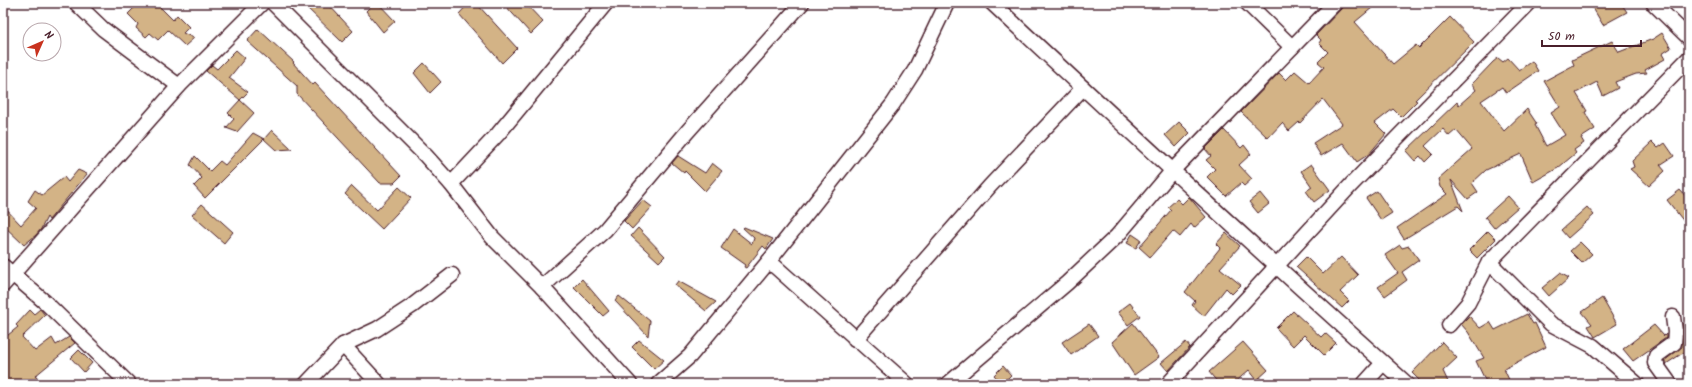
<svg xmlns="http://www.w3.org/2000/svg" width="1692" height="387" viewBox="0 0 1692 387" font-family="Kalam,sans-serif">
<rect width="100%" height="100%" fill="#fff"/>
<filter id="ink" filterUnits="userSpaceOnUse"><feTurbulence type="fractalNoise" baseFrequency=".025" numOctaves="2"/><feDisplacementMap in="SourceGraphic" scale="8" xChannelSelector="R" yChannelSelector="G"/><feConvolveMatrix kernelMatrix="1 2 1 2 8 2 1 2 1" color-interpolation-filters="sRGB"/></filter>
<g filter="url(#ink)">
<g fill="#d3b386" stroke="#4a1f2b">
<path d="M139 3H156L173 20 177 15 189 27 183 33 194 38 185 46 168 30 158 40 150 33 146 37 136 28 138 24 128 14Z"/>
<path d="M302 3H327L353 31 342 42Z"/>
<path d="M374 3H378L395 21 383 32 366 11Z"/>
<path d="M469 3H476L517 48 502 63 459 14Z"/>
<path d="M503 3H525L543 22 531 34Z"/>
<path d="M1344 3H1378L1355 22 1393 64 1416 45 1419 48 1450 17 1474 42 1415 100 1417 101 1401 117 1393 109 1375 123 1386 134 1369 154 1357 162 1343 143 1321 156 1313 143 1342 124 1323 99 1300 123 1299 122 1289 131 1282 123 1268 138 1241 112 1279 73 1286 80 1295 71 1309 83 1324 67 1318 62 1328 52 1319 43 1321 40 1316 35 1341 9Z"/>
<path d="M1590 3H1621L1627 12 1603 25Z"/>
<path d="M258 29 294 62 293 63 313 85 315 83 401 176 394 183H380L297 94V86L247 41Z"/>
<path d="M1662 33 1671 48 1662 54 1665 59 1645 70 1647 73 1636 74 1615 82 1618 88 1603 96 1597 82 1576 93 1587 111 1585 112 1588 118 1595 129 1581 138 1584 143 1574 150 1576 153 1558 168 1533 182 1521 154 1486 170 1472 183 1478 192 1468 199 1451 180 1463 211 1458 206 1404 239 1397 228 1447 194 1440 187 1438 179 1472 149 1456 130 1449 136 1443 129 1425 146 1433 154 1425 162 1420 156 1415 161 1406 151 1457 102 1459 105 1476 90 1472 84 1493 62 1498 58 1503 62 1508 58 1519 70 1532 61 1538 71 1506 93 1502 87 1481 101 1504 131 1527 109 1537 124 1535 125 1546 146 1565 135 1551 113 1560 107 1544 81 1574 65 1572 60 1612 41 1619 52 1653 39Z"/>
<path d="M236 50 245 58 229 78 248 92 240 100 206 71 212 65 217 69Z"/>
<path d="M424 63 441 82 430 93 414 73Z"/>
<path d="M240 100 254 113 237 132 226 128 234 119 228 113Z"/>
<path d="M1179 122 1190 133 1176 147 1165 135Z"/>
<path d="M272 130 292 149 276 150 264 139Z"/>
<path d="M1224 130 1241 148 1244 145 1251 154 1239 165 1252 179 1244 186 1241 183 1226 196 1207 177 1215 169 1206 160 1211 156 1205 149Z"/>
<path d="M253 133 264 139 205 198 194 186 202 178 190 165 195 156 210 171 220 161 225 165Z"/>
<path d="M1652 142 1658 148 1665 143 1674 156 1660 165 1665 171 1649 186 1630 169 1634 167 1632 161Z"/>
<path d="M678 156 705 173 712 163 722 171 705 191 685 171 684 173 672 163Z"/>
<path d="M1311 164 1330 190 1314 202 1306 191 1312 187 1301 171Z"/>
<path d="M78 170 87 174 49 220 47 217 41 229 36 235 24 245 3 225V206L21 225 36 208 28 201 35 190 42 195 64 177 68 182Z"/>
<path d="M352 186 377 210 399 187 411 198 382 229 345 194Z"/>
<path d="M1680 190 1689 200V228L1667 200Z"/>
<path d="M1377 191 1392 213 1381 220 1366 198Z"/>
<path d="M1260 193 1269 204 1258 213 1249 202Z"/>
<path d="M1508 196 1518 207 1494 228 1485 217Z"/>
<path d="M1189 197 1206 217 1194 228 1191 224 1180 237 1173 231 1150 257 1139 247 1171 210 1168 207 1177 199 1182 204Z"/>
<path d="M643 200 652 207 632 229 624 221Z"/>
<path d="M202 204 233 232 224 243 192 215Z"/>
<path d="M1587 207 1594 215 1568 238 1561 230Z"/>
<path d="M744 227 773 239 766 249 763 246 746 268 744 267 745 265 721 248 733 229 752 244 754 238 743 228Z"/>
<path d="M638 228 665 256 659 262 631 236Z"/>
<path d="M1488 231 1496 239 1477 258 1469 250Z"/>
<path d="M1226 233 1240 246 1220 268 1241 285 1232 294 1226 288 1204 316 1192 305 1195 301 1185 292 1220 248 1216 244Z"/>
<path d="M1132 234 1141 240 1136 248 1127 243Z"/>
<path d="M1580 242 1592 254 1582 263 1570 251Z"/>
<path d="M1400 245 1402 248 1409 246 1419 260 1402 272 1407 280 1385 296 1378 287 1398 273 1385 255Z"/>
<path d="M1306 257 1323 274 1341 257 1358 275 1340 292 1349 301 1342 308 1296 267Z"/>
<path d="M1560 273 1569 278 1549 296 1542 288Z"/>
<path d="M582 279 609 311 603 316 574 287Z"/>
<path d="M678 281 716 302 706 311 675 285Z"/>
<path d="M619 296 650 321 648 336 615 301Z"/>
<path d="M1602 298 1617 324 1595 337 1588 326 1592 324 1582 312Z"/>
<path d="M1130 303 1140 316 1128 325 1118 312Z"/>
<path d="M40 309 45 315 22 337 35 351 52 338 56 345 69 337 75 343 35 376 42 384H3V339L18 327 16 325 30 310 34 314Z"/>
<path d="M1293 311 1321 337 1325 333 1336 343 1324 355 1304 335 1293 346 1276 328Z"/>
<path d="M1527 314 1533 324 1535 323 1546 347 1504 369 1511 384H1487L1476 361 1484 358 1468 332 1461 324 1469 316 1480 328 1490 322 1495 330Z"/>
<path d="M1683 322 1689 330V349L1666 364 1664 361 1682 347Z"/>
<path d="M1133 323 1159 357 1134 375 1112 342Z"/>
<path d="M1089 324 1098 336 1071 355 1062 342Z"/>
<path d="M1654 325 1664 336 1666 334V338L1633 361 1623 349Z"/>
<path d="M639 340 664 360 654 369 632 347Z"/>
<path d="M1186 342 1190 347 1168 371 1161 363Z"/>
<path d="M1243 342 1268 370 1257 380 1249 370 1233 384H1219L1209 372Z"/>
<path d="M1442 342 1457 358 1443 371 1449 384H1423L1412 373Z"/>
<path d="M79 350 92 363 84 372 71 358Z"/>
<path d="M1003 366 1011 375 1002 384 994 375Z"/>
</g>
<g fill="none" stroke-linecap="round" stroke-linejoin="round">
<defs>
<g id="minor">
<path d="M76 3 103 29 179 86"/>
<path d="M273 3 426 156 451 184 492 237 542 287 630 384"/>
<path d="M992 3C1129 131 1267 259 1407 384"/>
<path d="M1247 3 1292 47"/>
<path d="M1653 3 1689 38"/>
<path d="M451 184 498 134 606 3"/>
<path d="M769 261 907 384"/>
<path d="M3 266 45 302 129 384"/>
<path d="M3 285 179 86 262 3"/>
<path d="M542 287 605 230 687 132 802 3"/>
<path d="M1449 325 1468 303 1489 262"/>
<path d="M855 340 990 186 1083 88"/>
<path d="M343 345 379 384"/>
<path d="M306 384 343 345 377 329 412 306 452 275"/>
<path d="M658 384 690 356 769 261 893 104 915 70 947 3"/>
<path d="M948 384 1067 283 1117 236 1173 170 1335 3"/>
<path d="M1168 384 1351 185 1529 3"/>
<path d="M1364 384 1383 363"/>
<path d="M1637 384 1593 346 1551 324 1489 262 1689 58"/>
<path d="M1670 384 1655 363 1656 356 1674 343 1675 332 1673 317"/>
</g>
</defs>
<use href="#minor" stroke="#4a1f2b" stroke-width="17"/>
<use href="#minor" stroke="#fff" stroke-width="14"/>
</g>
</g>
<rect width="1692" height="387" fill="none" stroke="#fff" stroke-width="16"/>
<rect x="8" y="8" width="1676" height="371" fill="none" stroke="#4a1f2b" stroke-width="1.5" filter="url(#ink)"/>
<g transform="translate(42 42) rotate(45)"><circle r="19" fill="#ffffff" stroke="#b7a5aa"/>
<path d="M0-3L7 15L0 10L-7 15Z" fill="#c8321e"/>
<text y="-6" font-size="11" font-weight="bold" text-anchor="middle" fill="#4a1f2b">N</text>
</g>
<path d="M1542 40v6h99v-6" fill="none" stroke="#4a1f2b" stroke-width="2"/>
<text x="1548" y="40" font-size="12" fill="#4a1f2b" stroke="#ffffff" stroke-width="3" paint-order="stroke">50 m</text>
</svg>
